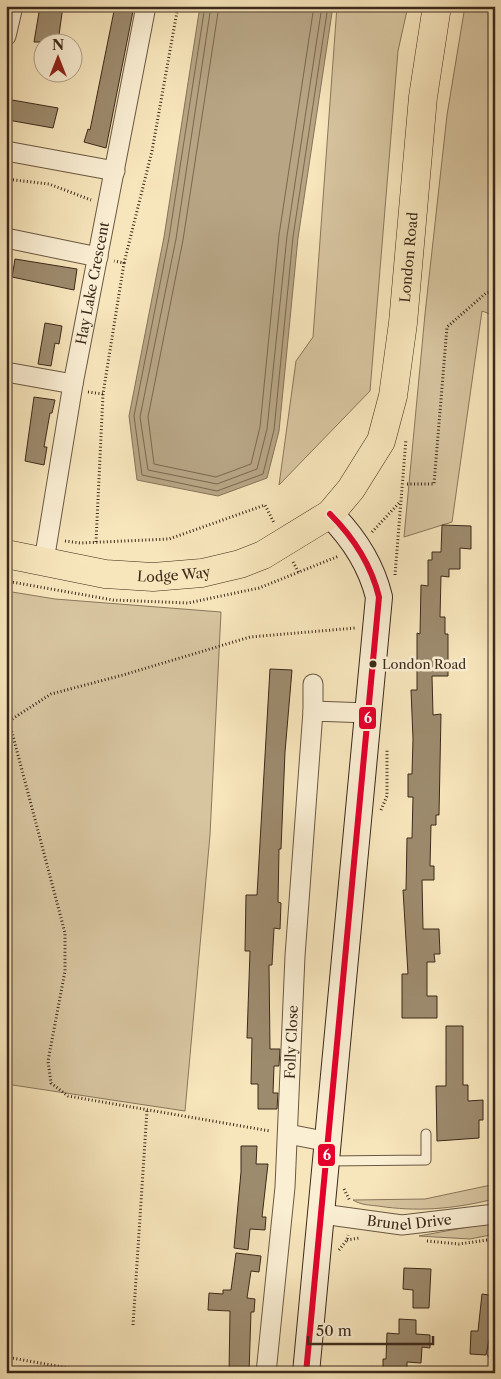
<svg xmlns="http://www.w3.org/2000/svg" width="501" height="1379" viewBox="0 0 501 1379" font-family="'Libre Caslon Text',serif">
<rect width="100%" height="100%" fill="#f7e5bb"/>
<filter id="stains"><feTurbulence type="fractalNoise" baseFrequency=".004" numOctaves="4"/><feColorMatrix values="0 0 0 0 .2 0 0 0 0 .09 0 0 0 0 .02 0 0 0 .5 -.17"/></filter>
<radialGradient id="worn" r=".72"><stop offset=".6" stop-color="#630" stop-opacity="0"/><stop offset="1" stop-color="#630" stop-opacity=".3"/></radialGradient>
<g fill="#d7c5a0" stroke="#89775d">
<path d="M337 6H408L398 51 370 391 279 485 296 361 313 337Z"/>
<path d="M465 6H495V316L482 311 452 522 404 537 425 314 447 115Z"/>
<path d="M6 591 55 599 221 612 210 835 185 1111 6 1084Z"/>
<path d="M491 1185 490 1200C452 1209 417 1212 378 1206 369 1205 361 1205 353 1200L425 1199Z"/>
<path d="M495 1222V1234L470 1239 419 1236Z"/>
</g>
<path fill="#b7a584" stroke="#85735a" d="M200 6H333L298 238 279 431 267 478 218 496 137 480 129 416 164 237Z"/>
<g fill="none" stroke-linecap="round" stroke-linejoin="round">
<g stroke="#79674f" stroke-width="1">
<path d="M205 6 169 238 134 416 142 475 217 491 263 474 274 430 293 237 328 6"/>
<path d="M211 6 176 239 140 417 148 470 217 484 257 469 267 429 287 236 322 6"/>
<path d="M219 6 183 240 148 417 154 464 216 477 251 464 260 427 279 235 314 6"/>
</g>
</g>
<g fill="#9d8b6e" stroke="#3b291a">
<path d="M40 6H63L58 42H34Z"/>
<path d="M115 6H134L106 148 84 142 88 129 90 130Z"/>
<path d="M12 100 58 108 53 128 8 120Z"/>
<path d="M15 259 77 269 74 290 12 277Z"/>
<path d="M45 323 62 326 59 344 55 343 51 366 38 364Z"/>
<path d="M34 397 55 400 52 413H50L44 447H47L44 465 25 461Z"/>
<path d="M442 525 471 526V549L460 548V569H449V577L441 576 440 617H445V634H448V676H432L433 715 441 714 439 815H436V825H431L430 866H434V880H422L423 929H439L440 954H434L435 962H427V996H437V1018H402V974H408L403 890H406L407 838H412L413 797H408V774H412L413 739 411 690H417V633L420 634 421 585 428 586V560H432V552H441Z"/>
<path d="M270 669 292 670 285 752 281 849H279L278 902 281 903 280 929 274 928 272 965H269L270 1049H280L279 1066H274L273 1093H278L277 1109H258V1084H251L252 1038H247L250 951H245L246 895H257Z"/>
<path d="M446 1026H463V1085H468V1101L483 1100V1120H479V1138L437 1141 436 1086H446Z"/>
<path d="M241 1146H257L256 1164H268L262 1217H266L265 1230 250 1229 248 1250 234 1248 241 1172Z"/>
<path d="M236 1253 261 1256 259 1272 251 1271 247 1298 255 1299 254 1312H251L249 1373H229L230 1311 208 1310 209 1293 223 1294V1290H231Z"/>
<path d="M404 1268 431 1269 429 1308H413V1290L403 1289Z"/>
<path d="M482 1294 495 1296 494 1336 489 1340 486 1355 470 1354 471 1331H478Z"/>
<path d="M399 1319 416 1320V1334L430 1335V1348L422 1347 421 1363 407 1362V1373H383V1359H386L387 1333 399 1334Z"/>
</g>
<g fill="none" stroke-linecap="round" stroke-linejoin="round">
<defs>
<g id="service">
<path d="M327 1161 426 1160V1134"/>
<path d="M492 1353 495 1342"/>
</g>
<g id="minor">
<path d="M6 36 13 6"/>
<path d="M6 151 115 171"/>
<path d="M6 238 98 257"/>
<path d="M6 372 73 384"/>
<path id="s1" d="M44 561 73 384 146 6"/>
<path d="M313 711V684"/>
<path d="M288 1134 329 1142"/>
<path id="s2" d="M322 1214 402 1225 495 1214"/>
<path id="s3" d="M266 1373 285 1187 295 956 313 711 368 713"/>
</g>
<path id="secondary" d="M306 1373 379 597C371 564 354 538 330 514"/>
<g id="primary">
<path id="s4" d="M6 554 105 574 153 577 202 573 240 564 263 555 330 514 351 489 381 441 393 396 403 323 423 97 437 6"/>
</g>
</defs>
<use href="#service" stroke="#6a5842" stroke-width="11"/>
<use href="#minor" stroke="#6a5842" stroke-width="21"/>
<use href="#secondary" stroke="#3b291a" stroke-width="28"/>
<use href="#primary" stroke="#3b291a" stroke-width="29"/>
<g stroke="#3b291a" stroke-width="3" stroke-dasharray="1 2.5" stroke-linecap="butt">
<path d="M6 179 49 184 91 200"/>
<path d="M124 263 152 151 178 6"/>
<path d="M88 392 103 394"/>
<path d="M407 484H434L447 327 486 293 495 290"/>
<path d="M372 532 400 502"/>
<path d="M65 541 80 543 169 539 265 505 274 523"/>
<path d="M96 542 103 394 124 263 114 261"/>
<path d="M293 562 299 573"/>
<path d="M395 575 406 439"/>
<path d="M6 581 113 600 188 603 259 588 339 556"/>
<path d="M6 720 9 721 51 694 123 675 250 637 355 628"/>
<path d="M9 721 65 933V971L48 1061 51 1083 68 1096 270 1131"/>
<path d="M381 810 387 796V750"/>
<path d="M344 1189 350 1201"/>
<path d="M347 1240 359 1238"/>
<path d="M427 1241 459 1244 495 1239"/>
<path d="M339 1250 347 1240 348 1235"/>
<path d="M133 1325 147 1110"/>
<path d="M6 1357 74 1369 82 1373"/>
</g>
<use href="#service" stroke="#faeed3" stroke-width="9"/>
<use href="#minor" stroke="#faeed3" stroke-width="19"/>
<use href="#secondary" stroke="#faeed3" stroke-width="26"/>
<use href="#primary" stroke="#f7e5bb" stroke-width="28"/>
<defs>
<path id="bus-1" d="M306 1373 379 597C371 564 354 538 330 514"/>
</defs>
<use href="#bus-1" stroke="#faeed3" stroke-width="10"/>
<use href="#bus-1" stroke="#e4002b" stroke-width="6"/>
</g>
<circle fill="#3b291a" stroke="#faeed3" stroke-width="2" cx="373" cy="664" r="4.5"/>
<g text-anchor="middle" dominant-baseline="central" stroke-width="5" stroke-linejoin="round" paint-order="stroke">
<g font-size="13" fill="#3b291a" stroke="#faeed3" text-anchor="start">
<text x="382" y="664">London Road</text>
</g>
<g font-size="14" fill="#3b291a" stroke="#faeed3">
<text stroke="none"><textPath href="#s4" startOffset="616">London Road</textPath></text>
<text stroke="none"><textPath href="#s1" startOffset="282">Hay Lake Crescent</textPath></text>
<text stroke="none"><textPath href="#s4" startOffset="170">Lodge Way</textPath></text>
<text stroke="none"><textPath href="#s3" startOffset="332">Folly Close</textPath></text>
<text stroke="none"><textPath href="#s2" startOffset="88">Brunel Drive</textPath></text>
</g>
</g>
<g stroke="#faeed3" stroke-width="2">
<rect x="358" y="706" width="19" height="24" rx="5" fill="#e4002b"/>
<rect x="317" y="1143" width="19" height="24" rx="5" fill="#e4002b"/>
</g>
<g font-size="14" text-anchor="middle" font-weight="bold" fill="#fff">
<text x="368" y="723">6</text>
<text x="327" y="1160">6</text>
</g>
<rect width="501" height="1379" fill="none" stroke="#f7e5bb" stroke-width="25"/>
<rect x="8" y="8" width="486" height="1364" fill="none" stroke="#3b291a" stroke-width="2.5"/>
<rect x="12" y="12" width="476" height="1354" fill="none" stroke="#3b291a"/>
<g transform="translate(58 58)"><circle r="24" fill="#faeed3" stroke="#ae9f89"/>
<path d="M0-4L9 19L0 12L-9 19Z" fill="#8f2418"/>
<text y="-8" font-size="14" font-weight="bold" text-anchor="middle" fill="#3b291a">N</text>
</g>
<path d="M308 1336v8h125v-8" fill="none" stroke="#3b291a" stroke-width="2.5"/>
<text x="316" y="1336" font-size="15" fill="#3b291a" stroke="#faeed3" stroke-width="4" paint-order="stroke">50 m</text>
<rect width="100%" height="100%" filter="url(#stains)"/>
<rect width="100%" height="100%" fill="url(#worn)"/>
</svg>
